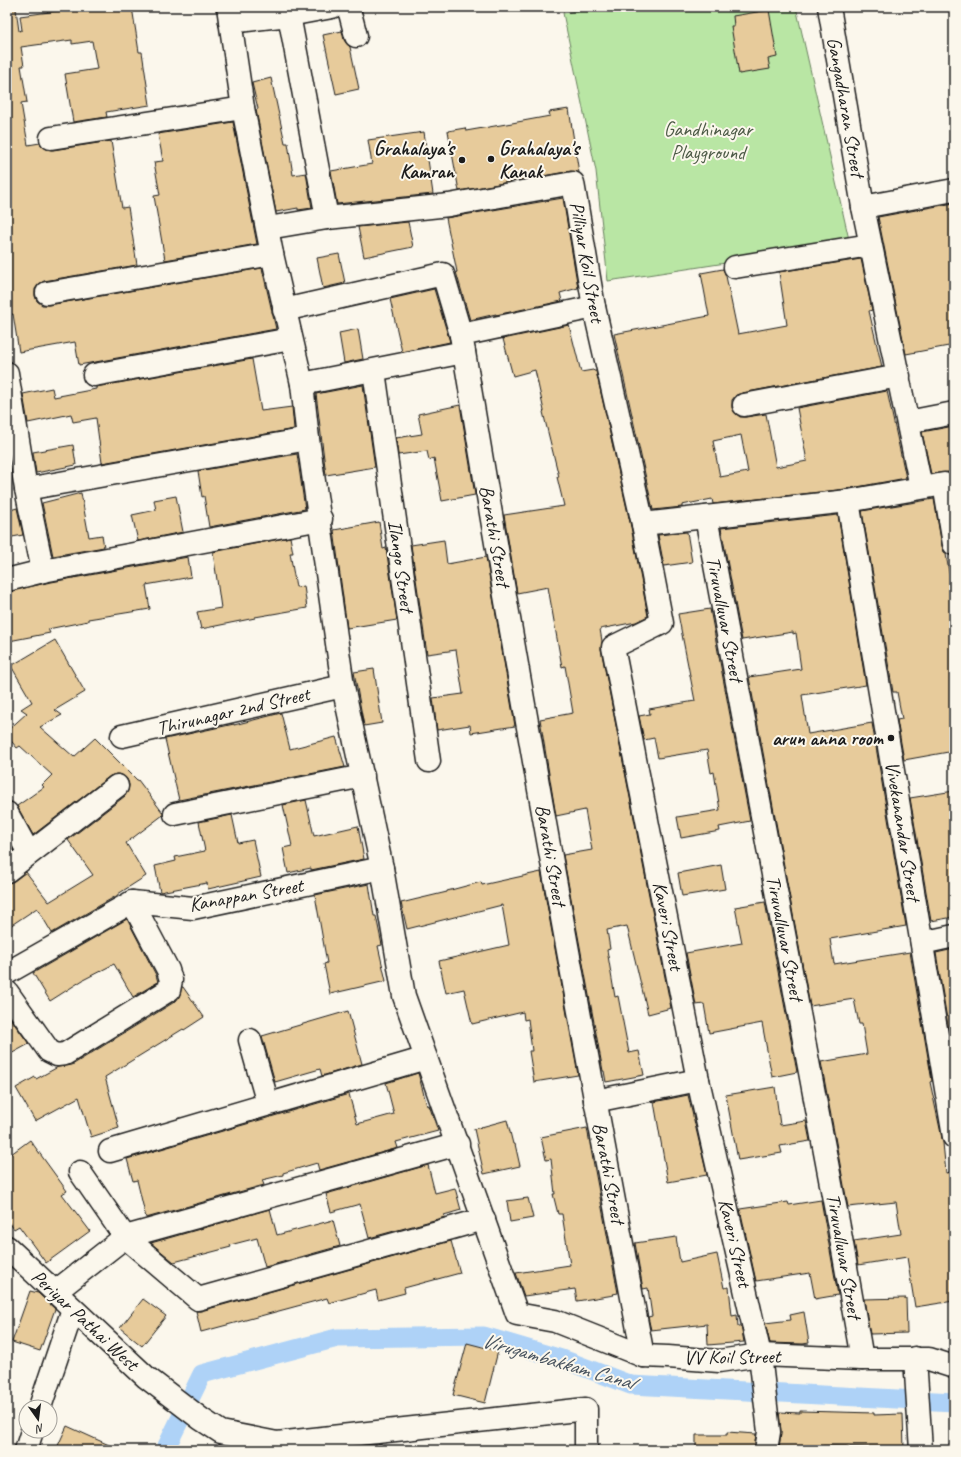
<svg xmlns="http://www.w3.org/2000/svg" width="961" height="1457" viewBox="0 0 961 1457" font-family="Caveat,sans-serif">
<rect width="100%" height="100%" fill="#fbf7ec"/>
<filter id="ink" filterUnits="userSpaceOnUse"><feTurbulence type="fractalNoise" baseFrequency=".025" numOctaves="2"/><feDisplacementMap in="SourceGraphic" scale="8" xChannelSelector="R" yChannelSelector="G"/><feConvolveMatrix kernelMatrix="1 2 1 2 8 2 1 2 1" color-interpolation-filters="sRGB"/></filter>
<g filter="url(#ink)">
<path fill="#b9e6a4" stroke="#6a8160" d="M604 7H796L850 244 608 281 596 171 563 13Z"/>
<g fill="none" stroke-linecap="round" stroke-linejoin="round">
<path stroke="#aed2f7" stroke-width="19" d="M165 1450 202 1374 337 1338 484 1336 562 1359 631 1385 954 1402"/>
</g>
<g fill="#e7cb9b" stroke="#1c1c1c" fill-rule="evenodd">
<path d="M86 7H132L139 52H142L150 105 106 112 107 117 73 122 65 74 97 69 92 41 72 44V40L21 47 24 66H21L27 102 21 103 28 145 40 143 42 146 46 149 53 150 111 141 122 208 128 207 137 265 44 281 39 284 35 289V296L37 301 42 305H49L262 268 276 329 79 365 75 342 19 352 13 314 8 315 7 307V9H16L19 31 22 30 20 16Z"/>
<path d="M769 10 777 57 768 59 770 69 739 74 731 26H734L733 16Z"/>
<path d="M342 31 344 40 347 44 350 47 359 89 336 94 323 35Z"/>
<path d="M271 78 285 143H288L293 175 306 173 312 208 298 210V208L276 212 256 110 258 109 252 83Z"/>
<path d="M569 109 579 173 571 171 459 191 448 131 465 128 466 131 512 123 550 116 549 112Z"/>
<path d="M233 122 257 244 165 260 154 196 160 195 154 162 163 161 158 134Z"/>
<path d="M424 132 433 194 337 204 331 171 372 164 368 140Z"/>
<path d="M563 198 578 288 560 293 562 301 496 315V314L470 320 456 272H457L446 218Z"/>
<path d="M954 203V345L906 354 878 217Z"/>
<path d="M408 222 413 247 364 257 358 227Z"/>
<path d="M339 254 345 283 323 288 317 258Z"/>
<path d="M861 259 872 310 869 311 882 367 742 393 736 395 732 400V408L735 413 740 417H746L766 414 776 467 807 461 797 408 887 391 906 478 846 489 713 504 712 499 682 505V507L653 510 614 334 709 316 701 273 723 269 726 276 738 334 787 325 779 272ZM741 435 748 472 720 477 713 441Z"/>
<path d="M434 289 450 342 402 352 390 299Z"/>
<path d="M569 325 581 372 593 370 594 371H596L631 527 648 616 636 622 600 629 602 641 601 649 671 1008 648 1014 627 926 607 930 610 949 607 950 615 997 618 996 629 1053 639 1051 644 1075 606 1082 604 1071H603L563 855 592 850 585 810 556 816 540 719 573 713 565 666 562 667 548 587 517 593 504 515 564 506 557 477H559L543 412 544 411 535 370 513 376 503 339Z"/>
<path d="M358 329 363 359 344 363 339 333Z"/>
<path d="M252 359 261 411 292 407 294 429 102 463 96 418 73 422 71 414 28 423 23 394 52 388 54 397 96 389V387Z"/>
<path d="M363 385 375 467 326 475 316 394Z"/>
<path d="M460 405 475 495 442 501 434 458 429 460 427 451 398 455 396 438 422 434 418 414Z"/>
<path d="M954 426V477L948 472 931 474 922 432Z"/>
<path d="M73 445 76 465 36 473 33 452Z"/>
<path d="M297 454 305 509 209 527 204 496 202 497 198 471Z"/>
<path d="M81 493 89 537 102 535 104 547 53 556 42 503Z"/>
<path d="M176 496 183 532 138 541 132 515 156 510 154 500Z"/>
<path d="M934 499 942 546 944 552 947 554H946L952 590H954V751L904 760 897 720 902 719 897 692H893L862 511Z"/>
<path d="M17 508 23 535 7 538V511Z"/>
<path d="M838 515 866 685 802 695 808 734 872 723 906 926 830 939 834 964 910 952 932 1081 930 1082 943 1143 946 1173 950 1172 954 1199 951 1200 954 1219V1301L915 1307 907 1257 858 1265 854 1241 901 1234 896 1202 848 1207 821 1062 867 1054 862 1024H859L854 999 810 1006 749 677 801 669 796 633 793 634V632L742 640 721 528Z"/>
<path d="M379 522 383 549 386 548 397 620 347 628 334 530Z"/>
<path d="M687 532 692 562 664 566 658 535Z"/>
<path d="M290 537 293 553H290L296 587 304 586 307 608 255 617V618L201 629 197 612 221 608 213 552Z"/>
<path d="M444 540 447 564 486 557 515 726 471 733 470 725 437 730 433 698 463 694 456 650 427 654 411 545Z"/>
<path d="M188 557 191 577 146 585 150 609 88 619V621L48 629 50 633 9 641 7 630V592L46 583Z"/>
<path d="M710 609 750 821 719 827 720 831 681 838 677 817 720 810 714 772 711 773 707 750 658 758 654 738 644 740 639 716 650 714 649 709 695 701 678 614Z"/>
<path d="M55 640 85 692 55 710 62 715 40 727 74 757 95 738 137 780H138L163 813V815L126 843 146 876 118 894V895L52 933 37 908 7 928V883L14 881 26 872 49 902 93 875 68 840 125 796 128 791 129 785 127 779 122 775 116 774 110 776 33 835 17 806 44 787 42 785 52 775 20 746 17 748 7 736V731L27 713 21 709 32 702 11 666Z"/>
<path d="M374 669 382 723 364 726 354 672Z"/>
<path d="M281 713 290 749 336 737 345 767 179 800 165 739 234 724V725Z"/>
<path d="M954 791V917L931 921 910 798Z"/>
<path d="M306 800 314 836 358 826 364 859 311 870V868L288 873 283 848 292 846 283 805Z"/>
<path d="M232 815 238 843 253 840 261 877 208 889 207 883 160 892 155 866 176 861 175 857 205 851 199 822Z"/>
<path d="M7 839 13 850 7 855Z"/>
<path d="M721 865 725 889 682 896 678 873Z"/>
<path d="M541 872 578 1075 534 1082 529 1051H532L528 1019 524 1020 523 1012 472 1024 464 989 446 993 439 961 509 945 502 905 407 929 401 903 447 892V891L481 882 482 885Z"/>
<path d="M369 884 374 916H376L382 945 378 946 386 981 330 994 324 964 327 963 315 895Z"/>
<path d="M765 902 797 1072 772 1077 762 1023 709 1033 704 1004 696 1005 686 953 742 943 735 907Z"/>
<path d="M127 919 156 975 158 982 133 997 114 964 83 980 50 1001 33 973Z"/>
<path d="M954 949V1061L936 953Z"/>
<path d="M182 987H183L204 1017 184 1030 183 1029 105 1077 119 1128 91 1137 79 1097 35 1121 16 1088 35 1077 36 1079 58 1067 72 1065 176 1001 179 997Z"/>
<path d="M348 1011 362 1064 322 1076 320 1069 275 1082 262 1036Z"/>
<path d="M7 1014 29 1044 7 1056Z"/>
<path d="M418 1073 427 1106 429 1105 438 1131 396 1142 398 1148 319 1170 317 1163 283 1173V1175L262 1180 264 1185 146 1218 137 1180 133 1181 127 1159 349 1094 357 1124 390 1115 394 1114 386 1083Z"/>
<path d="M775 1087 780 1125 806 1121 810 1141 780 1146 782 1153 738 1160 726 1095Z"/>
<path d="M688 1095 707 1175 668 1182 654 1102Z"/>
<path d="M507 1120 513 1144H515L520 1166 484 1174 474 1129Z"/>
<path d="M587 1128 618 1293 613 1294 614 1295 577 1301 575 1289 524 1296 516 1273 570 1265 562 1214H558L553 1194H555L551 1159 546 1160 541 1137Z"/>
<path d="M30 1140 67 1191 62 1194 90 1231 46 1263 19 1226 14 1229 7 1220V1157Z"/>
<path d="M428 1165 435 1193 455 1188 461 1210 444 1215 445 1217 369 1238 360 1204 331 1212 326 1194Z"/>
<path d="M528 1198 533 1218 510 1222 507 1201Z"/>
<path d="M821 1200 838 1295 815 1299 810 1273 756 1281 740 1209 788 1202 789 1205Z"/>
<path d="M270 1209 277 1235 333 1220 340 1246 265 1267 257 1238 230 1245 231 1247 174 1262 151 1243Z"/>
<path d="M676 1237 680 1262 717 1254 724 1288 729 1287 732 1316 737 1315 738 1326H741L744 1342 708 1345 707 1324 651 1330 648 1317 652 1316 648 1288 643 1289 635 1243Z"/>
<path d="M451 1241 460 1273 404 1288 405 1293 378 1300 376 1290 329 1303 327 1298 201 1332 196 1311H201Z"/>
<path d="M30 1291 38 1293 55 1309 40 1351 12 1342Z"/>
<path d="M906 1298 907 1333 870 1334 864 1299Z"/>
<path d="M143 1299 166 1316 142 1346 120 1328Z"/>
<path d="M804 1312 809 1343 803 1344 770 1343 765 1323 791 1320 790 1315Z"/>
<path d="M467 1343 498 1351 485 1403 453 1395Z"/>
<path d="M800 1411 874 1413V1415L903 1414 904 1450H879V1447L823 1446V1450H779L781 1431 779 1412 800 1413Z"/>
<path d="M67 1426 120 1450H56Z"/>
<path d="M727 1432 756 1434 754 1450H696V1435H727Z"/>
</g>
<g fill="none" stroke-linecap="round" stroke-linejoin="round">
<defs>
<g id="minor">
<path d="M228 7 243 108 272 254 302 384 308 439 343 686 382 868 404 996 517 1314 555 1321 643 1356 668 1357 719 1361 760 1355 862 1359H929L954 1367"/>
<path d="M346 7 350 13 356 36"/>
<path d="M829 7 863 207 921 487"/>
<path d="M289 15 327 218"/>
<path d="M230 22 289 15 332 7"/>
<path d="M51 138 243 108"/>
<path d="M863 207 954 190"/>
<path d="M268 228 327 218 449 205 573 183 594 307 643 524 662 623 613 647 698 1080 760 1355 769 1432 766 1450"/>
<path d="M735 267 870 245"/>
<path d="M47 293 272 254"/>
<path d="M284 310 443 274 461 335"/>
<path d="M464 352C519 688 580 1022 643 1356"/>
<path d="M374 371 429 761"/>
<path d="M7 373 26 489 43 571"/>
<path d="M94 375 291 339"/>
<path d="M302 384 464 352 461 335 594 307"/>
<path d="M744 405 899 376"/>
<path d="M908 422 954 413"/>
<path d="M26 489 308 439"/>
<path d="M848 501 954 1137"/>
<path d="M706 517 839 1227 862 1359"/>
<path d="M643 524 848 501 944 484 954 544"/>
<path d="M7 580 43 571 321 519"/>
<path d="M122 736 343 686"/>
<path d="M7 813 29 853"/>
<path d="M175 814 363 776"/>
<path d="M7 871 117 786"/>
<path d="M922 943 954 936"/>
<path d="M7 973 132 902 193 908 382 868"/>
<path d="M7 992 49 1051 57 1055 65 1054 169 990 171 980 168 970 132 902"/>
<path d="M250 1040 268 1104"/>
<path d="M595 1101 698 1080"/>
<path d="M110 1151 426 1058"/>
<path d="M80 1172 125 1237 198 1299 484 1219"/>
<path d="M7 1247 146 1377 201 1419 221 1432 277 1443 586 1409V1450"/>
<path d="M55 1292 125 1237 458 1144"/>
<path d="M915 1358 921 1450"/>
<path d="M40 1407 73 1309"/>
<path d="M26 1450 32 1431"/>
</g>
</defs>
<use href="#minor" stroke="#1c1c1c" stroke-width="25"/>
<use href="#minor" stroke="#fbf7ec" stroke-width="22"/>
</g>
</g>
<g fill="#1c1c1c" stroke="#fbf7ec" stroke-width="1.5">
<circle cx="491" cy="159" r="4"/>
<circle cx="462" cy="160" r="4"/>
<circle cx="891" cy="738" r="4"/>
</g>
<g text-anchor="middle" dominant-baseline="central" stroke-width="4" stroke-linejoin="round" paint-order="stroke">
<g font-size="20" fill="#1c1c1c" stroke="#fbf7ec">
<text transform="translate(846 107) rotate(80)">Gangadharan Street</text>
<text transform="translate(587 262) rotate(80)">Pilliyar Koil Street</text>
<text transform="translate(495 536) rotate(80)">Barathi Street</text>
<text transform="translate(401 566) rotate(82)">Ilango Street</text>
<text transform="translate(725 619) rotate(79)">Tiruvalluvar Street</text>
<text transform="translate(233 711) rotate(-13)">Thirunagar 2nd Street</text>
<text transform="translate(903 831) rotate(81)">Vivekanandar Street</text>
<text transform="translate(551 855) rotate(80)">Barathi Street</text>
<text transform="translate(246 895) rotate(-10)">Kanappan Street</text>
<text transform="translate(668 926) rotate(79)">Kaveri Street</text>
<text transform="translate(785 938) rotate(79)">Tiruvalluvar Street</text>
<text transform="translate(609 1173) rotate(79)">Barathi Street</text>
<text transform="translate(735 1243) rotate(77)">Kaveri Street</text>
<text transform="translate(844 1256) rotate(80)">Tiruvalluvar Street</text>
<text transform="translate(85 1320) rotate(43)">Periyar Pathai West</text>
<text transform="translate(732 1357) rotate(-1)">VV Koil Street</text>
</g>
<g font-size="20" fill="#4b5945" stroke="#fbf7ec">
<text x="708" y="129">Gandhinagar<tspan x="708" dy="23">Playground</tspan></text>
</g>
<g font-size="20" font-weight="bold" fill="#1c1c1c" stroke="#fbf7ec" text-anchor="end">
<text x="454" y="148">Grahalaya's<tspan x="454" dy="23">Kamran</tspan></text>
<text x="499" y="148" text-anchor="start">Grahalaya's<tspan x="499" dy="23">Kanak</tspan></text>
<text x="883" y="738">arun anna room</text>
</g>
<g font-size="21" font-style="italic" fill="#48535e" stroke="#fbf7ec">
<text transform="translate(558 1361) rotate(16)">Virugambakkam Canal</text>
</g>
</g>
<rect width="961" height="1457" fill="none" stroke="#fbf7ec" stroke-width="24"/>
<rect x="12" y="12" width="937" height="1433" fill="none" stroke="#1c1c1c" stroke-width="1.5" filter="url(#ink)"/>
<g transform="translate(38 1419) rotate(166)"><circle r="19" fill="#fbf7ec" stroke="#a29f99"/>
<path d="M0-3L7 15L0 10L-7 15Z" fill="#1c1c1c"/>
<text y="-6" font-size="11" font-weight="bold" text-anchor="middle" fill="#1c1c1c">N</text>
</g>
</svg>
